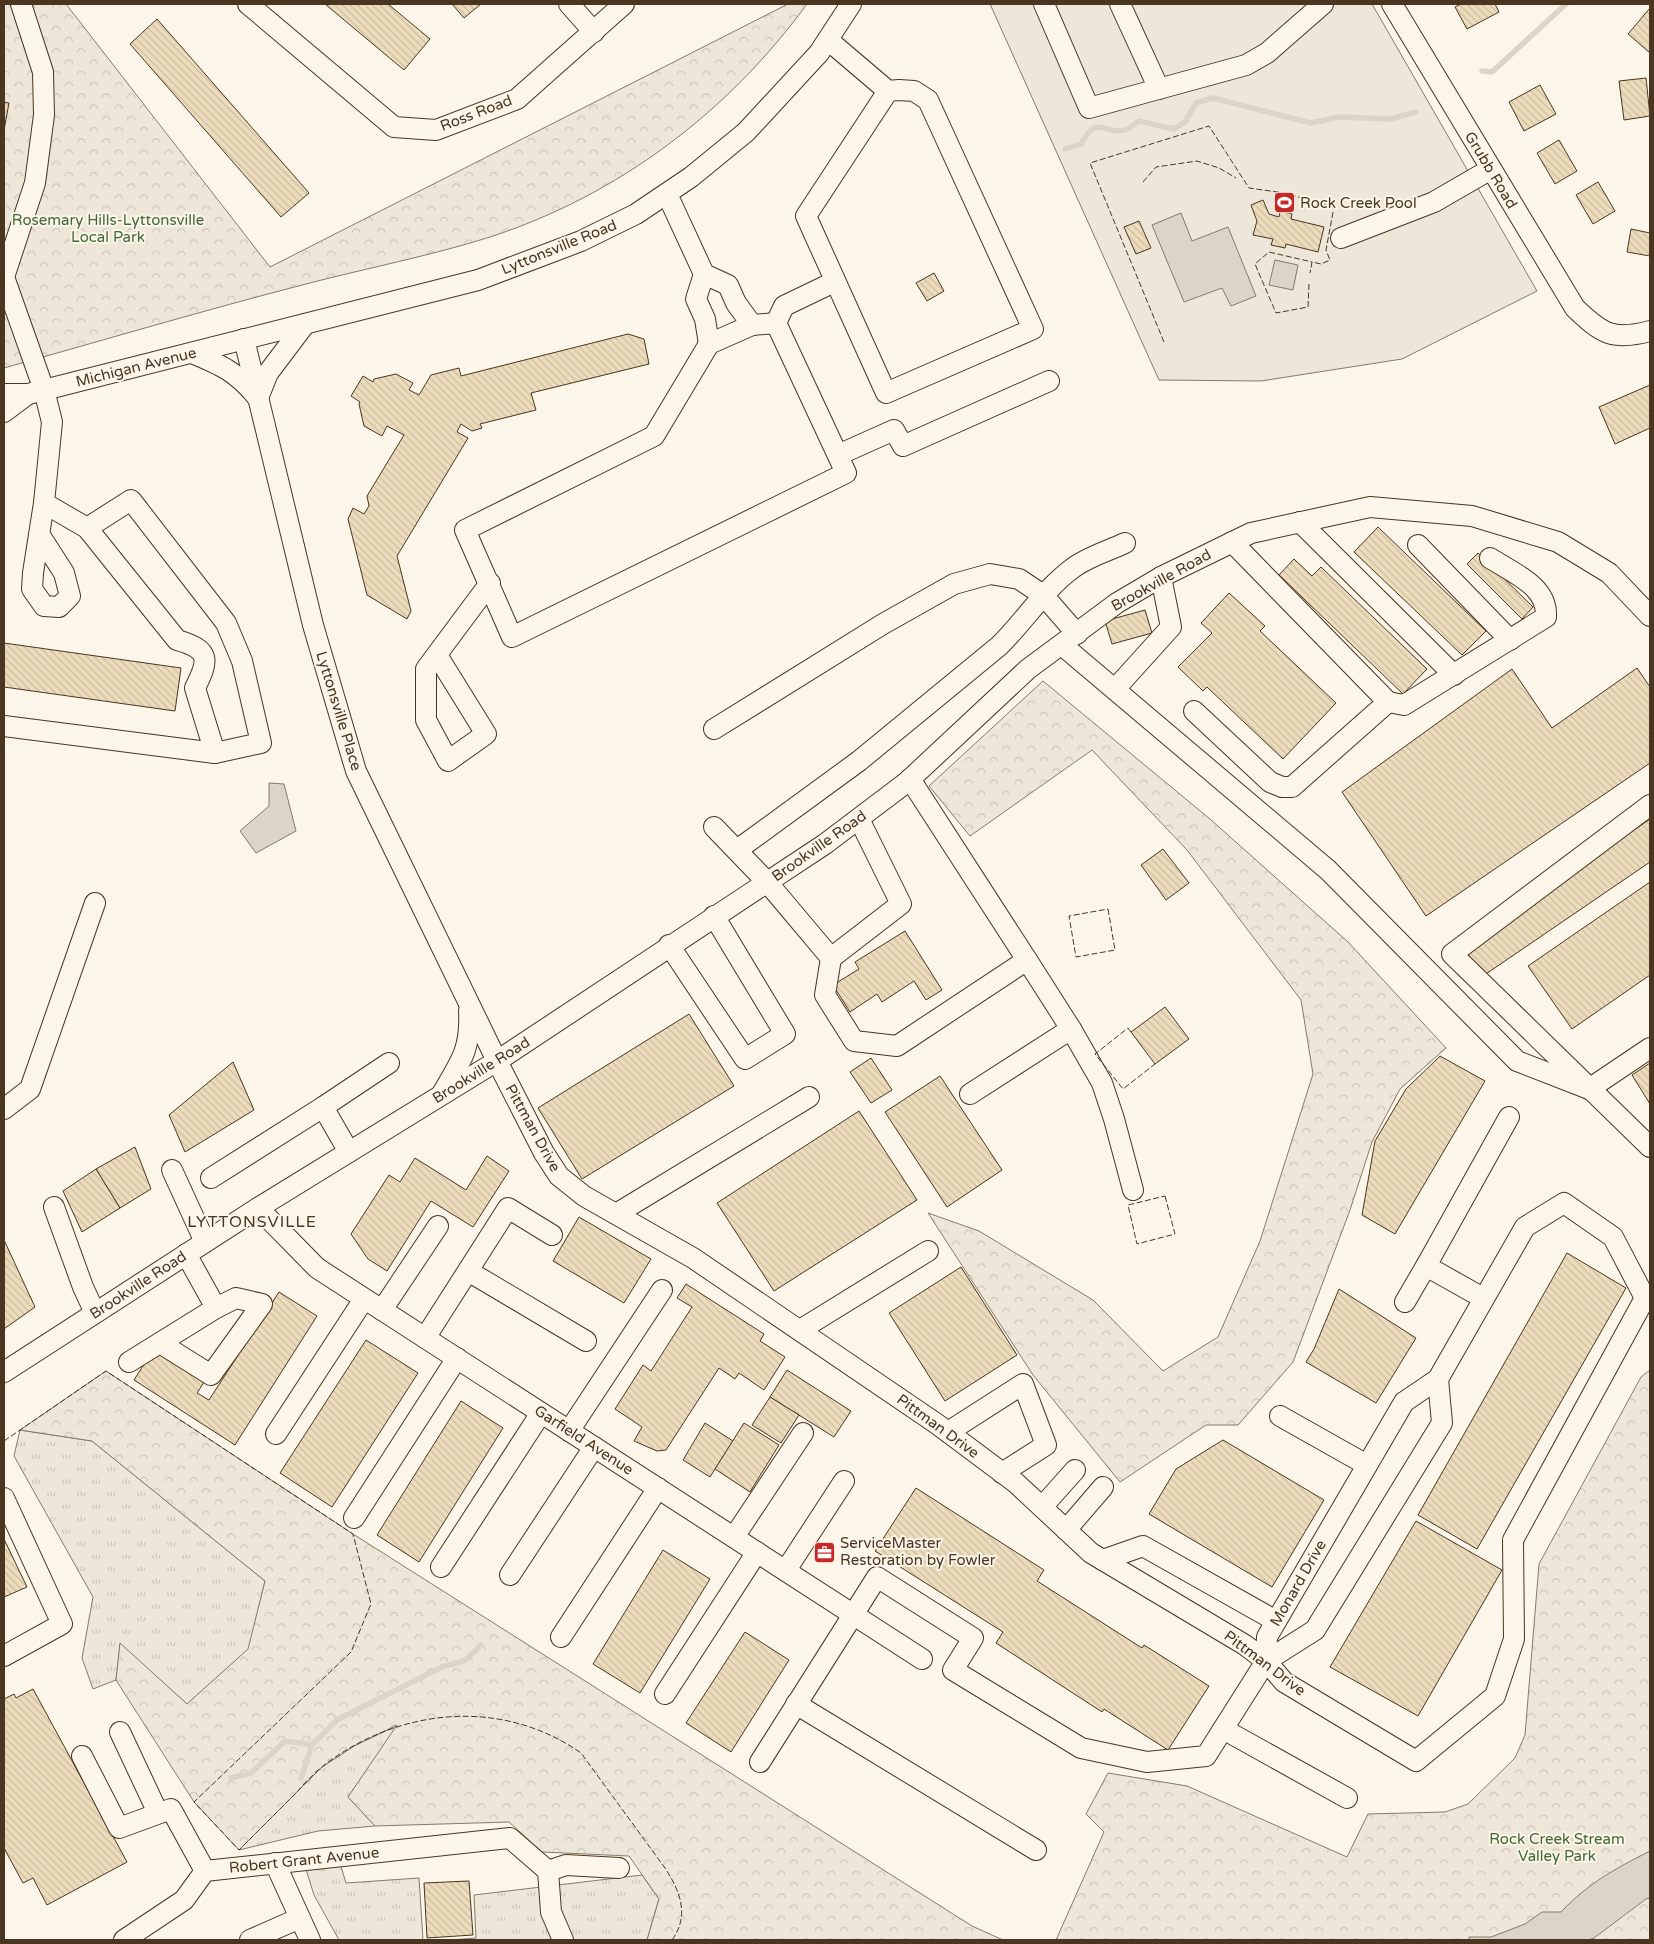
<svg xmlns="http://www.w3.org/2000/svg" width="1654" height="1944" viewBox="0 0 1654 1944" font-family="'Varela Round',sans-serif">
<defs>
<pattern id="grass-tufts" width="24" height="20" patternUnits="userSpaceOnUse" patternTransform="scale(1.25)"><rect width="24" height="20" fill="#ede6d9"/><path d="M3 7l-1-3M5 7V3M7 7l1-3M15 17l-1-3M17 17v-4M19 17l1-3" fill="none" stroke="#cdc6ba"/></pattern>
<pattern id="forest-crowns" width="20" height="18" patternUnits="userSpaceOnUse" patternTransform="scale(1.25)"><rect width="20" height="18" fill="#ede6d9"/><path d="M2 6a3 3 0 1 1 6 0M12 15a3 3 0 1 1 6 0" fill="none" stroke="#cdc6ba"/></pattern>
<pattern id="building-back-hatch" width="6" height="6" patternUnits="userSpaceOnUse" patternTransform="scale(1.25)"><rect width="6" height="6" fill="#ecdcbc"/><path d="M-1 5l2 2M0 0l6 6M5-1l2 2" fill="none" stroke="#ccbda1"/></pattern>
</defs>
<rect width="100%" height="100%" fill="#fbf6e9"/>
<g fill="url(#grass-tufts)" stroke="#887966">
<path d="M20 1430 92 1441 265 1581 249 1649 187 1704 120 1644 116 1680 93 1689 82 1658 93 1597 14 1456Z"/>
<path d="M398 1725 348 1797 375 1826 318 1831 239 1850 322 1767 354 1746Z"/>
<path d="M339 1860 346 1883 419 1878 423 1940H339L314 1895 305 1866Z"/>
<path d="M642 1875 659 1899 647 1940H450L476 1938 474 1895Z"/>
</g>
<g fill="url(#forest-crowns)" stroke="#887966">
<path d="M4 4H66L270 267 788 4H807C728 112 619 195 490 237 430 256 367 268 306 284 205 310 104 340 4 368Z"/>
<path d="M1043 681 1210 819 1348 942 1446 1048 1400 1089 1372 1142 1350 1210 1293 1362 1238 1425H1206L1120 1482 1033 1375 928 1213 979 1231 1093 1300 1163 1371 1218 1337 1260 1241 1313 1074 1301 1000 1187 850 1092 750 970 836 929 786Z"/>
<path d="M1650 1370V1940H1056L1104 1832 1086 1814 1108 1773 1187 1786 1347 1857 1368 1814 1445 1812 1468 1804 1515 1758 1525 1735 1539 1564 1641 1377Z"/>
<path d="M106 1371 353 1534 972 1926 1003 1940H647L659 1899 629 1856 542 1852 509 1822 375 1826 348 1797 397 1725 354 1746 322 1767 239 1850 194 1802 116 1680 120 1643 187 1704 248 1649 265 1581 92 1441 20 1430Z"/>
</g>
<path fill="#ede6d9" stroke="#887966" d="M990 4H1372L1537 291 1402 359 1261 381 1159 380Z"/>
<g fill="#dcd4c6" stroke="#887966">
<path d="M1181 213 1192 241 1228 227 1256 296 1231 306 1222 288 1184 302 1152 225Z"/>
<path d="M1275 260 1298 265 1293 290 1269 285Z"/>
<path d="M269 783 284 784 296 831 256 853 240 831 269 806Z"/>
<path d="M1650 1851V1898L1646 1899 1594 1938 1588 1940H1469V1937H1491L1525 1924 1542 1912H1561C1590 1882 1613 1870 1650 1851Z"/>
</g>
<g fill="none" stroke-linecap="round" stroke-linejoin="round">
<g stroke="#dcd4c6" stroke-width="5.5">
<path d="M1482 71 1492 72 1566 4"/>
<path d="M1065 149 1081 144C1098 113 1102 135 1125 130 1129 129 1135 124 1139 121L1174 129 1185 122 1196 103 1213 98 1311 123 1339 117 1390 119 1416 112"/>
<path d="M231 1778 251 1773 285 1741 312 1745"/>
<path d="M301 1778 312 1745 337 1720 442 1667 466 1660 481 1645"/>
</g>
</g>
<g fill="url(#building-back-hatch)" stroke="#4a3520">
<path d="M325 4H388L430 39 404 70Z"/>
<path d="M452 4H481L464 18Z"/>
<path d="M1461 4H1495L1499 12 1467 29 1455 7Z"/>
<path d="M1650 8V53L1628 34Z"/>
<path d="M157 19 309 193 281 217 130 44Z"/>
<path d="M1646 78 1650 116 1624 120 1619 81Z"/>
<path d="M1540 85 1556 114 1524 131 1509 102Z"/>
<path d="M4 102 9 103 4 130Z"/>
<path d="M1559 140 1577 171 1555 184 1537 153Z"/>
<path d="M1598 182 1615 211 1593 224 1576 195Z"/>
<path d="M1263 200 1269 214 1279 217 1280 211 1292 214 1291 219 1324 227 1318 252 1286 244 1285 248 1271 245 1273 239 1253 235 1257 221 1251 205Z"/>
<path d="M1139 221 1151 248 1136 254 1124 227Z"/>
<path d="M1631 229 1650 233V256L1627 252Z"/>
<path d="M934 273 944 291 927 301 916 283Z"/>
<path d="M628 334 644 339 649 364 531 393 536 410 480 424 482 428 472 431 461 424 457 432 468 438 397 556 411 611 407 619 367 595 348 519 353 508 364 514 369 506 367 496 404 435 387 426 382 436 364 426 359 404 360 402 351 396 363 376 373 382 374 379 396 374 413 383 409 390 419 395 431 375 459 368 461 376Z"/>
<path d="M1650 385V428L1615 444 1599 407Z"/>
<path d="M1378 527 1486 631 1462 655 1354 552Z"/>
<path d="M1478 553 1533 607 1522 619 1467 564Z"/>
<path d="M1294 559 1312 576 1321 567 1427 669 1403 694 1279 575Z"/>
<path d="M1229 593 1265 626 1260 631 1336 703 1283 759 1207 687 1203 691 1178 667 1212 633 1201 623Z"/>
<path d="M1145 610 1152 633 1112 644 1105 621Z"/>
<path d="M4 643 181 668 175 711 4 687Z"/>
<path d="M1637 668 1650 687V763L1426 916 1342 792 1512 669 1552 728Z"/>
<path d="M1650 819V862L1483 976 1463 947Z"/>
<path d="M1163 849 1189 883 1166 900 1141 865Z"/>
<path d="M1650 882V975L1572 1029 1528 966Z"/>
<path d="M905 931 942 990 926 1000 914 981 882 1002 877 994 850 1012 833 985 859 969 855 962Z"/>
<path d="M1165 1007 1189 1039 1155 1064 1131 1032Z"/>
<path d="M689 1014 734 1086 582 1179 538 1108Z"/>
<path d="M1440 1056 1485 1081 1395 1234 1362 1215 1375 1141 1406 1089Z"/>
<path d="M871 1058 892 1090 871 1103 850 1072Z"/>
<path d="M233 1062 254 1110 185 1152 169 1115Z"/>
<path d="M1650 1063V1104L1632 1075Z"/>
<path d="M940 1076 1002 1170 947 1207 885 1112Z"/>
<path d="M859 1111 917 1200 774 1291 717 1203Z"/>
<path d="M135 1147 151 1189 120 1208 96 1169Z"/>
<path d="M487 1156 509 1171 473 1227 431 1201 387 1271 368 1259 351 1234 389 1175 400 1182 415 1158 466 1190Z"/>
<path d="M96 1169 120 1208 82 1232 63 1191Z"/>
<path d="M579 1217 651 1259 624 1303 553 1261Z"/>
<path d="M4 1240 35 1307 4 1329Z"/>
<path d="M1567 1253 1626 1288 1477 1549 1418 1515Z"/>
<path d="M961 1267 1017 1355 945 1401 889 1313Z"/>
<path d="M686 1284 764 1334 760 1341 785 1357 764 1390 739 1373 735 1379 719 1368 666 1450 657 1451 634 1441 642 1427 615 1409 643 1365 651 1371 692 1307 677 1298Z"/>
<path d="M1339 1289 1416 1338 1376 1403 1306 1362 1314 1349Z"/>
<path d="M279 1292 317 1316 235 1445 134 1380 155 1347 206 1379 197 1393 209 1400Z"/>
<path d="M366 1340 418 1373 332 1507 280 1473Z"/>
<path d="M787 1370 851 1411 834 1437 770 1397Z"/>
<path d="M770 1397 799 1415 781 1443 752 1425Z"/>
<path d="M461 1401 503 1428 419 1562 377 1535Z"/>
<path d="M705 1423 733 1441 710 1477 683 1460Z"/>
<path d="M744 1423 779 1445 750 1492 715 1469Z"/>
<path d="M1223 1440 1324 1500 1272 1587 1149 1514 1176 1469Z"/>
<path d="M916 1488 1044 1570 1037 1581 1142 1648 1144 1645 1209 1686 1168 1750 1104 1709 1102 1712 996 1643 1003 1632 875 1551Z"/>
<path d="M1416 1521 1502 1570 1418 1716 1330 1667Z"/>
<path d="M4 1539 27 1587 4 1597Z"/>
<path d="M663 1550 710 1579 640 1693 593 1664Z"/>
<path d="M745 1632 789 1660 731 1752 686 1723Z"/>
<path d="M33 1689 127 1862 47 1905 33 1878 23 1883 4 1848V1699L14 1694 16 1698Z"/>
<path d="M469 1881 473 1935 427 1938 424 1883Z"/>
</g>
<g fill="none" stroke-linecap="round" stroke-linejoin="round">
<defs>
<g id="minor">
<path d="M21 4 43 72 44 115 35 183 4 277 44 390 52 422 44 503 33 573 32 589 44 606 59 607 70 596 64 573 39 534"/>
<path d="M248 4 394 127 436 130 517 99 624 4"/>
<path d="M569 4 594 32"/>
<path d="M1044 4 1089 108 1246 65 1267 53 1323 4"/>
<path d="M1120 4 1159 89"/>
<path d="M1392 4 1575 308C1602 334 1613 341 1650 331"/>
<path d="M828 40 888 91"/>
<path d="M899 90 914 91 928 100 1033 329 886 393 806 216 888 91Z"/>
<path d="M667 194 704 274 728 285 736 303 752 325"/>
<path d="M1341 238 1434 202 1491 169"/>
<path d="M704 274 696 299 705 319 709 344"/>
<path d="M776 323 846 473 512 637 465 530 654 436 709 344 752 325Z"/>
<path d="M776 323 784 306 834 282"/>
<path d="M244 339 313 625 356 771 497 1061 544 1153 559 1176 584 1196 693 1258 937 1424 1016 1483 1091 1553 1245 1645 1266 1661 1284 1682 1416 1761 1495 1696 1514 1639 1513 1540 1645 1298 1613 1237 1564 1203 1525 1227 1438 1379 1404 1402 1267 1637 1266 1661"/>
<path d="M192 353C221 365 237 372 257 397"/>
<path d="M4 394H28L44 390 478 280 581 241 636 214 691 177 746 132 819 53 851 4"/>
<path d="M258 398 268 373 305 324"/>
<path d="M4 412 28 394"/>
<path d="M838 455 894 430 903 446 1049 381"/>
<path d="M44 503 87 528 131 500 226 623 242 661 261 743 215 753 195 688C209 660 211 650 177 640L87 528"/>
<path d="M1300 522 1454 675"/>
<path d="M1418 545 1510 640"/>
<path d="M1062 645 1328 870 1517 1061 1589 1089"/>
<path d="M437 655 486 734 448 761 426 720V669L490 583"/>
<path d="M1115 689 1171 627 1161 577"/>
<path d="M1388 702 1404 705 1546 617C1548 586 1513 573 1490 558"/>
<path d="M1194 711 1270 782 1282 787H1292L1388 702 1232 542"/>
<path d="M4 726 215 753"/>
<path d="M714 729 883 624 954 584 990 574 1019 579 1043 595 1077 634"/>
<path d="M1650 805 1452 954 1650 1147"/>
<path d="M714 827 767 882 831 958 901 904 859 819"/>
<path d="M737 850 859 761 999 646C1025 621 1043 590 1073 568 1087 557 1108 551 1125 543"/>
<path d="M669 945 745 1059 785 1034 714 916"/>
<path d="M831 958 825 995 854 1041 897 1046 1027 960 910 779"/>
<path d="M1071 1029 1102 1083 1114 1119 1133 1190"/>
<path d="M1589 1089 1650 1048"/>
<path d="M443 1092C462 1060 471 1048 469 1010"/>
<path d="M970 1094 1071 1029 1027 960"/>
<path d="M323 1107 389 1063"/>
<path d="M4 1109 30 1089 95 903"/>
<path d="M172 1170 205 1242"/>
<path d="M211 1178 323 1107 349 1152"/>
<path d="M54 1207 83 1287 95 1313"/>
<path d="M258 1208 317 1268 922 1659"/>
<path d="M616 1214 809 1097"/>
<path d="M468 1271 586 1341"/>
<path d="M1483 1298 1426 1266 1509 1117"/>
<path d="M1405 1302 1426 1266"/>
<path d="M382 1310 438 1226"/>
<path d="M800 1330 928 1251"/>
<path d="M425 1338 508 1208 552 1235"/>
<path d="M160 1343 211 1375 262 1304 236 1298 216 1308"/>
<path d="M129 1362 216 1308 186 1254"/>
<path d="M4 1372 258 1208 497 1061 825 844 907 782 1028 669 1117 603 1161 577 1251 533 1370 507 1472 516 1558 542 1609 573 1650 616"/>
<path d="M1280 1416 1367 1465"/>
<path d="M569 1431 662 1290"/>
<path d="M948 1432 1023 1384 1046 1445 1002 1473"/>
<path d="M276 1434 364 1299"/>
<path d="M4 1498 62 1624 4 1656"/>
<path d="M1042 1507 1075 1470"/>
<path d="M354 1518 457 1358"/>
<path d="M1066 1530 1103 1487"/>
<path d="M734 1537 803 1433"/>
<path d="M1103 1560 1143 1546 1276 1621"/>
<path d="M441 1567 541 1413"/>
<path d="M786 1570 844 1481"/>
<path d="M510 1575 594 1447"/>
<path d="M561 1637 658 1488"/>
<path d="M665 1694 757 1552"/>
<path d="M796 1704 1036 1850"/>
<path d="M1223 1729 1347 1798"/>
<path d="M120 1732 158 1813"/>
<path d="M82 1756 119 1828 171 1809 205 1871"/>
<path d="M760 1762 877 1577 973 1638 953 1670 1081 1748 1147 1762 1206 1756 1266 1661 1315 1630 1442 1423 1438 1379"/>
<path d="M275 1863 300 1918"/>
<path d="M548 1871 566 1865 619 1868"/>
<path d="M124 1940 184 1900 205 1871 510 1838 548 1871 551 1912 563 1940"/>
<path d="M250 1940 300 1918 310 1940"/>
</g>
</defs>
<use href="#minor" stroke="#4a3520" stroke-width="22"/>
<use href="#minor" stroke="#fbf6e9" stroke-width="20"/>
<g stroke="#4a3520" stroke-width="1" stroke-dasharray="6 2.5" stroke-linecap="butt">
<path d="M1143 182 1156 167 1197 161 1219 168 1236 178"/>
<path d="M1309 284 1308 307 1276 313 1255 264 1269 252 1312 262"/>
<path d="M1164 342 1090 163 1209 126 1249 188 1284 193 1334 207 1326 250 1330 260 1321 264 1312 262 1310 273"/>
<path d="M1108 909 1115 950 1076 957 1069 916Z"/>
<path d="M1131 1032 1128 1028 1095 1054 1123 1089 1155 1064"/>
<path d="M1165 1196 1175 1234 1137 1244 1128 1205Z"/>
<path d="M4 1441 106 1371 353 1534 371 1604 351 1652 194 1802 239 1850C258 1831 277 1812 296 1793 304 1784 313 1774 323 1766 398 1708 501 1697 581 1753L665 1868C680 1891 690 1915 672 1940"/>
</g>
</g>
<defs>
<symbol id="stadium-square" viewBox="-11 -11 22 22"><rect x="-9" y="-9" width="18" height="18" rx="4" fill="#c62828" stroke="#fbf6e9"/><path d="M0-5a6.5 5 0 1 0 0 10a6.5 5 0 1 0 0-10ZM-3.5-1.8h7v3.6h-7Z" fill="#fff"/></symbol>
<symbol id="office-square" viewBox="-11 -11 22 22"><rect x="-9" y="-9" width="18" height="18" rx="4" fill="#c62828" stroke="#fbf6e9"/><path d="M-6-3h4V-5.5h4V-3h4V5H-6ZM-1-4.5V-3h2v-1.5ZM-6 0V1H6V0Z" fill="#fff"/></symbol>
</defs>
<g fill-rule="evenodd">
<use href="#stadium-square" x="1272" y="190" width="25" height="25"/>
<use href="#office-square" x="812" y="1540" width="25" height="25"/>
</g>
<g text-anchor="middle" dominant-baseline="central" stroke-width="4" stroke-linejoin="round" paint-order="stroke">
<g font-size="15" fill="#4a3520" stroke="#fbf6e9">
<text transform="translate(476 113) rotate(-21)">Ross Road</text>
<text transform="translate(1491 170) rotate(59)">Grubb Road</text>
<text transform="translate(559 247) rotate(-22)">Lyttonsville Road</text>
<text transform="translate(136 367) rotate(-14)">Michigan Avenue</text>
<text transform="translate(1161 580) rotate(-29)">Brookville Road</text>
<text transform="translate(339 711) rotate(73)">Lyttonsville Place</text>
<text transform="translate(819 846) rotate(-35)">Brookville Road</text>
<text transform="translate(481 1070) rotate(-32)">Brookville Road</text>
<text transform="translate(533 1128) rotate(61)">Pittman Drive</text>
<text transform="translate(138 1285) rotate(-33)">Brookville Road</text>
<text transform="translate(938 1426) rotate(36)">Pittman Drive</text>
<text transform="translate(584 1440) rotate(33)">Garfield Avenue</text>
<text transform="translate(1298 1583) rotate(-60)">Monard Drive</text>
<text transform="translate(1265 1663) rotate(37)">Pittman Drive</text>
<text transform="translate(304 1860) rotate(-6)">Robert Grant Avenue</text>
</g>
<g font-size="15" fill="#4a3520" stroke="#fbf6e9" text-anchor="start">
<text x="1300" y="203">Rock Creek Pool</text>
<text x="840" y="1543">ServiceMaster<tspan x="840" dy="17">Restoration by Fowler</tspan></text>
</g>
<g font-size="15" fill="#436837" stroke="#fbf6e9">
<text x="108" y="220">Rosemary Hills-Lyttonsville<tspan x="108" dy="17">Local Park</tspan></text>
<text x="1557" y="1839">Rock Creek Stream<tspan x="1557" dy="17">Valley Park</tspan></text>
</g>
<g font-size="16" letter-spacing="1" fill="#4a3520" stroke="#fbf6e9">
<text x="252" y="1222">LYTTONSVILLE</text>
</g>
</g>
<rect width="1654" height="1944" fill="none" stroke="#4a3520" stroke-width="10"/>
</svg>
